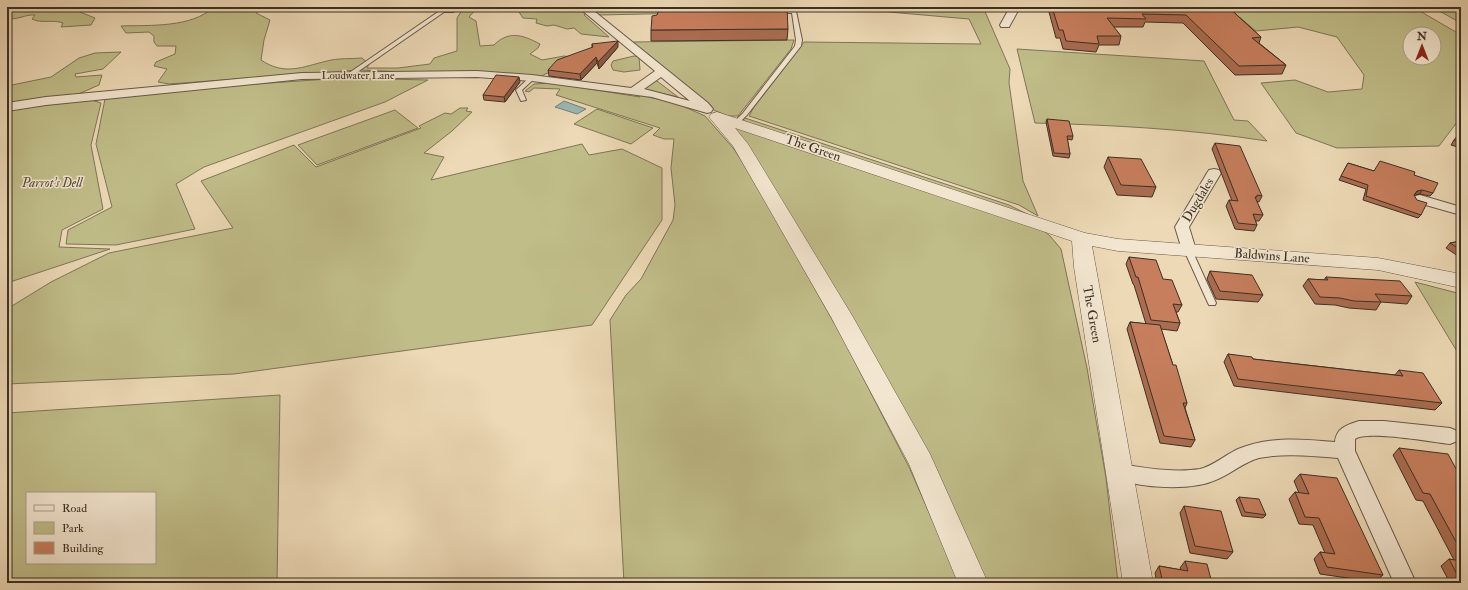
<svg xmlns="http://www.w3.org/2000/svg" width="1468" height="590" viewBox="0 0 1468 590" font-family="'IM FELL Double Pica',serif">
<rect width="100%" height="100%" fill="#edd9b6"/>
<filter id="stains"><feTurbulence type="fractalNoise" baseFrequency=".005" numOctaves="4"/><feColorMatrix values="0 0 0 0 .2 0 0 0 0 .09 0 0 0 0 .02 0 0 0 .5 -.17"/></filter>
<radialGradient id="worn" r=".72"><stop offset=".6" stop-color="#630" stop-opacity="0"/><stop offset="1" stop-color="#630" stop-opacity=".3"/></radialGradient>
<g fill="#c0bd89" stroke="#7e7658" fill-rule="evenodd">
<path d="M7 7H67L95 18 91 25 61 27 63 23C52 19 42 24 32 19L35 15C25 14 17 21 7 18L12 12 7 11Z"/>
<path d="M214 7H260L256 13 270 20 264 40 261 60C285 76 302 67 327 61 338 58 351 59 362 58L369 64 367 68H398L430 64 434 58 457 51V18L464 7H478L469 17 476 21 480 46 494 45C509 30 523 35 540 44L538 48 530 54 542 60 564 56 573 57 558 70 545 74 539 78 420 75 406 72 358 70 169 84 158 82 167 69 154 66 156 62 175 54 176 46H157L154 42V36L149 32 126 33 121 26C151 25 191 28 214 7Z"/>
<path d="M531 7H581L588 11 584 15 609 37 581 34 574 28 567 29 554 25 547 26 536 23 537 19 523 18 519 12 520 9Z"/>
<path d="M589 7H692L691 13 599 15Z"/>
<path d="M807 7H983L1010 69 1009 83 1023 181 1038 216 1019 205 749 116 754 107 804 42 981 44 969 19 889 12 807 11Z"/>
<path d="M1227 7H1413L1461 35V117L1439 146 1337 148 1296 133 1261 83 1295 80 1328 92 1362 89 1364 75 1337 37 1298 27 1256 31ZM1410 34H1434V58H1410Z"/>
<path d="M1432 7H1461V23Z"/>
<path d="M794 40 791 49 738 116H728L709 108 632 42Z"/>
<path d="M1017 49 1204 61 1234 120 1248 121 1267 141C1189 129 1113 125 1035 123Z"/>
<path d="M121 52 103 69 75 74 76 77 102 75 99 85 76 95 101 103 91 145 103 209 62 230 59 247 110 249 7 283V86L51 77 79 58 95 53Z"/>
<path d="M634 56 639 57 640 70 624 72 613 70 611 65 613 61Z"/>
<path d="M343 78 428 80 385 102 204 167 176 184 195 229 116 245 66 244 68 230 112 207 96 144 105 99 241 85Z"/>
<path d="M654 80 657 81 678 97 642 89Z"/>
<path d="M552 83 640 97 639 95 676 103 705 116 734 149 757 186 843 339 909 467 960 583H624L610 320 626 295 641 279 673 220 675 205 671 168 674 139H664L653 135 660 128 556 95 560 89 534 88 529 92 525 91 534 84Z"/>
<path d="M460 108H468L466 111 472 112 452 131 424 153 444 157 431 180 582 144 589 155 622 149 662 168V220L592 325 234 374 7 384V309L51 282 109 253 233 228 201 181 294 145 316 167 421 128 419 126 445 113 451 114Z"/>
<path d="M597 109 653 128 631 144 574 124Z"/>
<path d="M395 110 418 128 317 165 298 145Z"/>
<path d="M742 117 1009 205 1031 216 745 122Z"/>
<path d="M741 128 1044 231 1050 236 1061 249 1087 368 1106 478 1118 583H969L947 529 733 129Z"/>
<path d="M1415 282 1461 294V358Z"/>
<path d="M280 395 277 583H7V413ZM27 493H155V563H27Z"/>
</g>
<path fill="#9ab9b3" stroke="#74827b" d="M564 101 586 109 577 114 555 107Z"/>
<g fill="none" stroke-linecap="round" stroke-linejoin="round">
<defs>
<g id="service">
<path d="M435 7H439L441 10C449 10 456 7 463 7L453 12H444L353 75H349V73L438 12Z"/>
<path d="M775 11H796L802 40 801 46 747 115 739 123H735V121L743 113 795 46 796 40 792 13H775Z"/>
<path d="M530 77 535 78 522 90 526 100 521 101 516 90Z"/>
<path d="M1185 248H1188L1192 250 1216 303 1215 305H1209L1208 303 1184 250Z"/>
</g>
<g id="minor">
<path d="M578 7H589L708 103 713 109 711 112 707 113 652 97 532 81 477 77 302 79 46 105 7 111V103L46 97 302 73 477 71 532 75 631 88 655 71ZM661 77 690 101 644 89Z"/>
<path d="M1010 7H1020L1009 27H1001L1000 25Z"/>
<path d="M1214 169 1219 170 1221 173 1189 227 1196 250 1193 253H1183L1175 227 1207 173 1209 170Z"/>
<path d="M1420 195 1461 207V215L1415 202 1413 199 1415 196Z"/>
<path d="M1359 421H1384L1450 428 1457 431 1460 436 1457 441 1450 444C1433 442 1366 430 1355 439V451L1416 583H1394L1338 458C1312 456 1285 453 1259 458 1244 462 1232 473 1218 479 1191 492 1141 488 1113 478L1110 472 1113 466 1120 464C1146 468 1174 473 1200 469 1213 466 1225 455 1238 449 1269 436 1303 439 1335 442 1336 428 1347 425 1359 421Z"/>
</g>
<path id="tertiary" d="M717 112 1085 233 1118 239 1378 258 1461 274V288L1378 270 1118 251 1092 246 1153 583H1123L1074 267 1072 241 735 128 748 144 853 317 930 454 988 583H958L909 464 831 317 733 146 709 117 711 114Z"/>
</defs>
<use href="#service" stroke="#685a4a" stroke-width="2"/>
<use href="#minor" stroke="#685a4a" stroke-width="2"/>
<use href="#tertiary" stroke="#685a4a" stroke-width="1"/>
<use href="#service" fill="#f3e6d0" fill-rule="evenodd"/>
<use href="#minor" fill="#f3e6d0" fill-rule="evenodd"/>
<use href="#tertiary" fill="#f3e6d0" fill-rule="evenodd"/>
</g>
<g fill="#ab6c50" stroke="#3c3026">
<path d="M1051 7H1228L1261 37 1259 43 1286 65 1282 74 1235 75 1183 23 1145 22 1143 27H1113L1121 36 1119 45H1099L1096 52 1063 49 1060 38H1056L1049 12Z"/>
<path d="M788 29 787 40 651 41V30Z"/>
<path d="M592 44 618 47 599 69 597 63 581 80 549 76 548 70 592 48Z"/>
<path d="M520 82 505 102 484 100 483 95Z"/>
<path d="M1047 119 1073 136 1072 140 1067 139 1070 154 1069 158 1053 156 1046 122Z"/>
<path d="M1461 132V148L1451 145 1454 140Z"/>
<path d="M1215 143 1262 196 1259 202 1256 201 1263 215 1259 221H1255L1257 225 1254 231 1235 229 1226 206 1229 200 1232 201 1212 149Z"/>
<path d="M1108 157 1156 187 1152 197 1117 195 1104 167Z"/>
<path d="M1348 163 1374 171 1414 175 1433 193 1430 196 1420 194 1414 195 1421 215 1418 218 1363 200 1366 189 1339 180Z"/>
<path d="M1461 241V258L1446 248 1450 243Z"/>
<path d="M1129 257 1163 279 1182 305 1178 312H1176L1180 323 1177 331 1161 329 1173 365 1187 403 1185 408 1195 440 1191 447 1160 443 1127 329 1130 322 1146 324 1134 285 1133 284 1126 264Z"/>
<path d="M1210 271 1263 295 1258 302 1216 299 1207 279Z"/>
<path d="M1326 277 1412 296 1407 304 1381 302 1376 310 1349 308 1335 305 1315 304 1303 286 1308 279 1324 280Z"/>
<path d="M1228 354 1253 359 1395 375 1399 370 1442 403 1435 410 1234 386 1224 362Z"/>
<path d="M1399 448 1461 478V583H1450L1441 566 1449 559 1454 560 1423 501 1416 500 1393 455Z"/>
<path d="M1300 474 1383 575 1375 582 1320 574 1314 559 1320 552 1325 553 1313 525 1299 524 1289 499 1295 492 1299 493 1294 481Z"/>
<path d="M1239 497 1266 515 1263 518 1242 516 1236 500Z"/>
<path d="M1184 506 1233 552 1227 559 1190 553 1180 513Z"/>
<path d="M1185 561 1212 583H1157L1155 573 1159 566 1181 570 1180 568Z"/>
</g>
<g fill="#8b5841" stroke="#3c3026">
<path d="M618 41V47L599 69 598 62Z"/>
<path d="M596 57 597 63 581 80 580 74Z"/>
<path d="M519 77 520 82 505 102 504 97Z"/>
<path d="M1422 190 1420 194 1415 195 1412 198 1417 191Z"/>
</g>
<g fill="#c77e5d" stroke="#3c3026">
<path d="M660 7H787L788 29 651 30 652 16 657 15Z"/>
<path d="M1052 7H1228L1261 37 1252 38 1286 65 1239 66 1186 15 1142 14 1146 19 1107 18 1121 36H1097L1099 44 1066 41 1063 30H1059Z"/>
<path d="M618 41 598 62 596 57 580 74 548 70 557 60 593 47 592 44Z"/>
<path d="M496 75 519 77 504 97 483 95Z"/>
<path d="M1047 119 1069 121 1073 136H1067L1070 154 1054 153Z"/>
<path d="M1461 132V142L1454 140Z"/>
<path d="M1215 143 1240 146 1262 196 1257 195V197H1255L1263 215 1253 214 1257 225 1238 223 1229 200 1238 201Z"/>
<path d="M1108 157 1141 159 1156 187 1121 185Z"/>
<path d="M1380 161 1415 172 1414 175 1438 183 1433 193 1422 190 1417 191 1414 195 1417 200 1427 203 1421 215 1366 196 1368 185 1341 176 1348 163 1374 171Z"/>
<path d="M1461 241V250L1450 243Z"/>
<path d="M1129 257 1156 260 1163 279 1172 280 1182 305 1173 304 1180 323 1151 320 1138 277H1136Z"/>
<path d="M1210 271 1252 275 1263 295 1220 291Z"/>
<path d="M1326 277 1400 281 1412 296 1375 294 1381 302 1354 301 1340 298 1320 297 1308 279 1328 280Z"/>
<path d="M1130 322 1160 325 1173 365H1176L1187 403H1183L1195 440 1164 436Z"/>
<path d="M1228 354 1252 357 1253 359 1403 376 1399 370 1423 373 1442 403 1238 379Z"/>
<path d="M1399 448 1448 454 1461 478V551L1430 494 1423 493Z"/>
<path d="M1300 474 1337 478 1383 575 1327 567 1320 552 1335 554 1319 518 1305 517 1295 492 1309 494Z"/>
<path d="M1239 497 1259 499 1266 515 1245 512Z"/>
<path d="M1184 506 1221 511 1233 552 1195 546Z"/>
<path d="M1449 559 1461 561V582Z"/>
<path d="M1185 561 1207 564 1212 583H1163L1159 566 1188 571Z"/>
</g>
<g text-anchor="middle" dominant-baseline="central" stroke-width="3" stroke-linejoin="round" paint-order="stroke">
<g font-size="11" fill="#3c3026" stroke="#f3e6d0">
<text x="358" y="75">Loudwater Lane</text>
</g>
<g font-size="13" fill="#3c3026" stroke="#f3e6d0">
<text transform="translate(813 148) rotate(19)">The Green</text>
<text transform="translate(1198 200) rotate(-59)">Dugdales</text>
<text transform="translate(1272 256) rotate(4)">Baldwins Lane</text>
<text transform="translate(1092 314) rotate(80)">The Green</text>
</g>
<g font-size="13" font-style="italic" fill="#564c3a" stroke="#f3e6d0">
<text x="52" y="183">Parrot's Dell</text>
</g>
</g>
<rect width="1468" height="590" fill="none" stroke="#edd9b6" stroke-width="24"/>
<rect x="8" y="8" width="1452" height="574" fill="none" stroke="#3c3026" stroke-width="2"/>
<rect x="12" y="12" width="1444" height="566" fill="none" stroke="#3c3026"/>
<rect x="26" y="492" width="130" height="72" fill="#f3e6d0" stroke="#aa9d8c"/>
<rect x="34" y="505" width="20" height="6" fill="#f3e6d0" stroke="#aa9d8c"/>
<text x="62" y="512" font-size="12" fill="#3c3026">Road</text>
<rect x="34" y="522" width="20" height="12" fill="#c0bd89" stroke="#aa9d8c"/>
<text x="62" y="532" font-size="12" fill="#3c3026">Park</text>
<rect x="34" y="542" width="20" height="12" fill="#c77e5d" stroke="#aa9d8c"/>
<text x="62" y="552" font-size="12" fill="#3c3026">Building</text>
<g transform="translate(1422 46)"><circle r="19" fill="#f3e6d0" stroke="#aa9d8c"/>
<path d="M0-3L7 15L0 10L-7 15Z" fill="#8f2418"/>
<text y="-6" font-size="11" font-weight="bold" text-anchor="middle" fill="#3c3026">N</text>
</g>
<rect width="100%" height="100%" filter="url(#stains)"/>
<rect width="100%" height="100%" fill="url(#worn)"/>
</svg>
